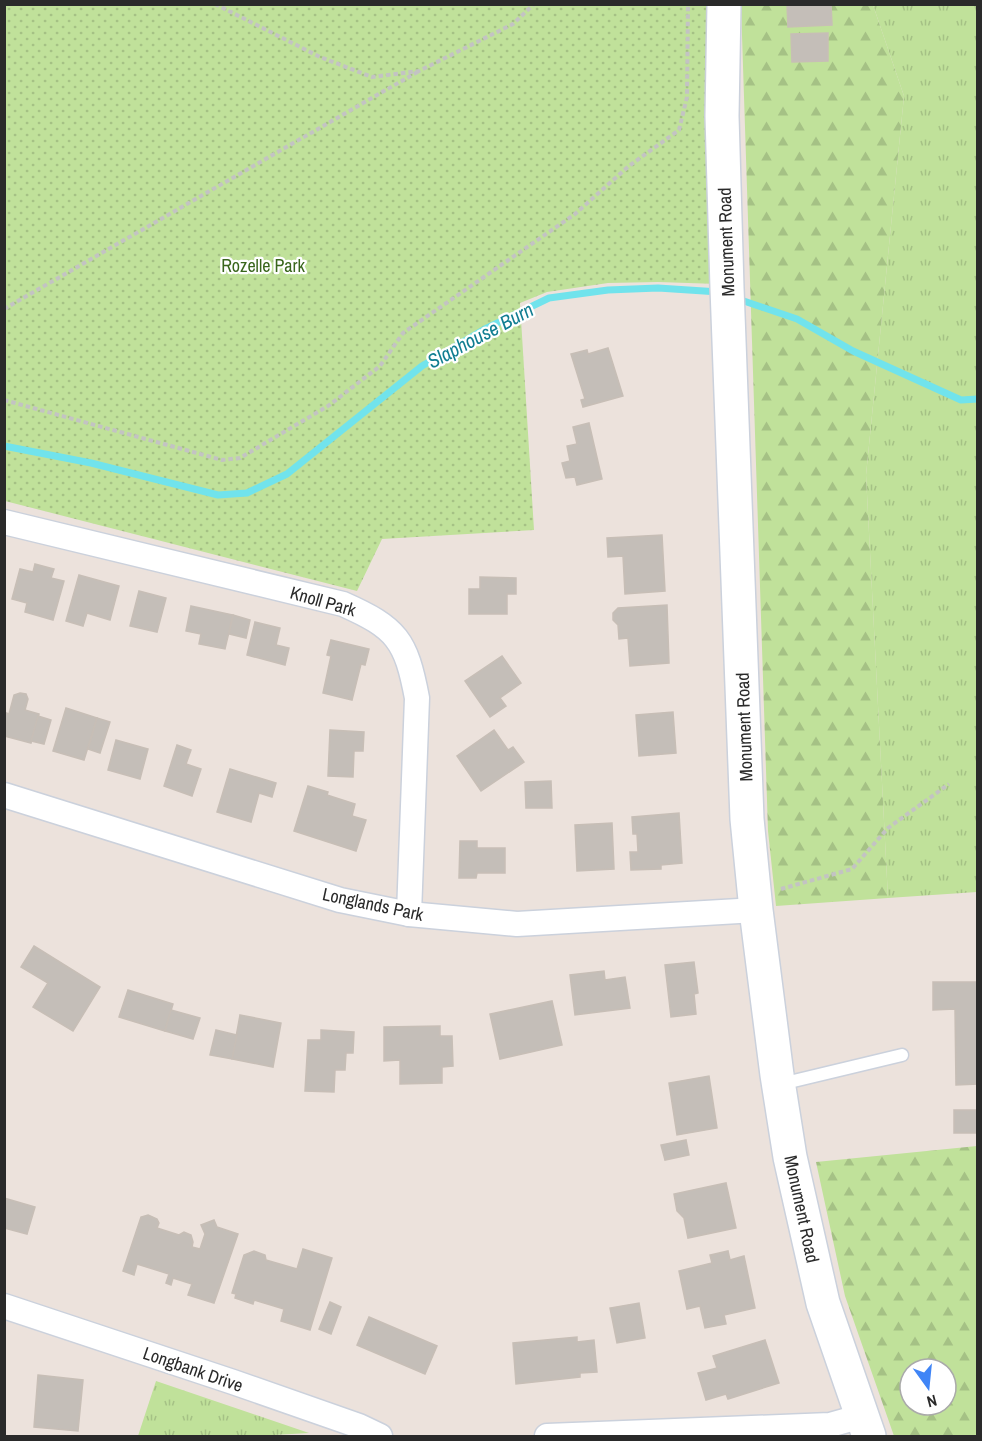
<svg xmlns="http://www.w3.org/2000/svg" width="982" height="1441" viewBox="0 0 982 1441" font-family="'Archivo Narrow',sans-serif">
<defs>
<pattern id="grass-tufts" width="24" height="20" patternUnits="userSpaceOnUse" patternTransform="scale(1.5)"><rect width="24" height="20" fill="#c0e19a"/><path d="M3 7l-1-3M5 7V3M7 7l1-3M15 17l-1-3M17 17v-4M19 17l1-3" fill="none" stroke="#a5c185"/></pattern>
<pattern id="forest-firs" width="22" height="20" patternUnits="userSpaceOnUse" patternTransform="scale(1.5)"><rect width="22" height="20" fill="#c0e19a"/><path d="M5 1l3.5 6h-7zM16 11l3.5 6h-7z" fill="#a5c185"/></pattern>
<pattern id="park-dots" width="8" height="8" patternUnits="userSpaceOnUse" patternTransform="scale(1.5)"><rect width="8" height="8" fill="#c0e19a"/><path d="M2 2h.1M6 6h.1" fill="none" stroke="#a5c185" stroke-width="1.8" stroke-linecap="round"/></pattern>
</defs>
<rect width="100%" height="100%" fill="#ece2dc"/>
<g fill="url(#grass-tufts)">
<path d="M873 5H977V892L888 898 866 475 904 96Z"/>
<path d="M156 1381 309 1433 257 1436H138Z"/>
</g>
<g fill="url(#forest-firs)" fill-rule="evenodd">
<path d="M741 5H873L904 96 866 475 888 898 776 906 768 831Z"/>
<path d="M977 1146V1436H894L845 1296 816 1162ZM910 1369H946V1405H910Z"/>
</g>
<path fill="url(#park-dots)" d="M4 5H715L718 284 658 282 608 283 547 292 520 303 534 530 382 539 357 591 5 501Z"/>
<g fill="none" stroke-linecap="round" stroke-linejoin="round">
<g stroke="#71e3ec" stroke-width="7">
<path d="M735 298 797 319 853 351 961 400 978 399"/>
<path d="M4 446 91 463 218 495 247 493 287 474 422 366 485 329 549 298 608 290 658 288 719 292"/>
</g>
</g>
<g fill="#c4beb8" stroke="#c7beb6" stroke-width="1.5">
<path d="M787 4H831L832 25 788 27Z"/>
<path d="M828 33V61L792 62 791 34Z"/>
<path d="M608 348 623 396 583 407 581 400 585 399 571 354 587 350 588 354Z"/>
<path d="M589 423 602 479 577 485 575 477 566 478 562 463 570 461 567 446 577 444 573 427Z"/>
<path d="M662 535 665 591 625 594 623 556 608 557 607 538Z"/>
<path d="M35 564 54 569 51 578 64 581 53 620 25 612 27 603 12 599 20 569 33 572Z"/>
<path d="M79 575 119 586 110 620 87 613 83 626 66 621Z"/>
<path d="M480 577 516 578V594H507V614H469V589H480Z"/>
<path d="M139 591 166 598 157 632 130 626Z"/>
<path d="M667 605 669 663 630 666 628 638 619 639 618 625 613 620V613L618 608Z"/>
<path d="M191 606 233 615 225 649 199 644 201 634 186 631Z"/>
<path d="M233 615 250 620 246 638 229 634Z"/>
<path d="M255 622 280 628 276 645 289 648 285 665 247 655Z"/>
<path d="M331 640 369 649 365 665 361 664 352 700 323 693 331 656 327 655Z"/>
<path d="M502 656 521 683 500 698 506 706 490 717 465 681Z"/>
<path d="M20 693 26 694 28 699 25 710 39 714 31 743 4 736V712L9 714 14 695Z"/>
<path d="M66 708 97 718 84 760 53 751Z"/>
<path d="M673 712 676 753 639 756 636 715Z"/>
<path d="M38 716 51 720 44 744 31 741Z"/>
<path d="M97 718 110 722 100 753 88 749Z"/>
<path d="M330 730 364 732 363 751H354L353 777 328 776Z"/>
<path d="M494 730 508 750 513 747 524 762 481 791 457 756Z"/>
<path d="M116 740 148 749 140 779 108 770Z"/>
<path d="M177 745 191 750 186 764 201 769 192 796 164 786Z"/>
<path d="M230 769 276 783 272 797 259 793 251 822 217 812Z"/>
<path d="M551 781 552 808H526L525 782Z"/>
<path d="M308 786 328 792 327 795 355 804 352 816 366 820 356 851 294 831Z"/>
<path d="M679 813 682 863 661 865V869L631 870 630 852H638L637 834H633L632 817Z"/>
<path d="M612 823 614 869 577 871 575 825Z"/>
<path d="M460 841H477V848H505V873H477L476 878H459Z"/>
<path d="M34 946 100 987 73 1031 33 1007 48 983 21 967Z"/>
<path d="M694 962 698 993 694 994 696 1014 671 1017 665 965Z"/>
<path d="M604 971 605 980 625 977 630 1008 575 1015 570 975Z"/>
<path d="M933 982H978V1084L956 1085 955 1009 933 1010Z"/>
<path d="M128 990 173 1004 165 1031 119 1017Z"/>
<path d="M552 1001 562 1045 500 1059 490 1014Z"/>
<path d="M171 1010 200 1018 193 1039 165 1031Z"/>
<path d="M240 1015 281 1023 273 1067 232 1059Z"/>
<path d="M440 1026V1036H452L453 1066 442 1067V1083L400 1084V1060L384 1061V1027Z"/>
<path d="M216 1030 237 1035 232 1059 210 1055Z"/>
<path d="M321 1030 354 1032 353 1053H346L345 1070H335L334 1092 305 1091 308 1040H321Z"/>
<path d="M709 1076 717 1128 677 1135 669 1083Z"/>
<rect x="954" y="1110" width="24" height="23"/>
<path d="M686 1140 689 1155 665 1160 661 1145Z"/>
<path d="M726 1183 736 1228 688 1238 684 1218 677 1211 674 1194Z"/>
<path d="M4 1198 35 1207 27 1234 4 1228Z"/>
<path d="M148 1215 157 1219 159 1223 157 1228 179 1235 184 1232 191 1235 193 1242 192 1247 200 1249 205 1234 201 1225 214 1220 217 1227 238 1234 214 1303 188 1295 192 1284 173 1278 171 1285 166 1283 169 1274 137 1264 134 1275 123 1271 141 1217Z"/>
<path d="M303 1249 332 1258 310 1330 281 1321 284 1309 254 1300 253 1304 235 1298 236 1294 232 1293 244 1255 254 1251 265 1255 266 1260 297 1269Z"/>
<path d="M728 1251 730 1260 744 1256 755 1308 724 1315 726 1324 705 1328 700 1306 687 1309 679 1271 712 1263 710 1255Z"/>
<path d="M330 1302 341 1307 331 1334 319 1329Z"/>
<path d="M639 1303 645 1338 617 1343 610 1308Z"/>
<path d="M369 1317 437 1346 425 1374 357 1345Z"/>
<path d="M577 1337V1342L594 1340 597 1372 580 1373V1377L516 1384 513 1343Z"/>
<path d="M765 1340 779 1383 728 1399 726 1394 706 1400 698 1373 717 1368 713 1356Z"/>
<path d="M38 1375 83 1380 78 1431 34 1427Z"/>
</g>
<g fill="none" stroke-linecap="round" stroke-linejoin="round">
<defs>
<path id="service" d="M781 1084 902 1055"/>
<g id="minor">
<path d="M4 522 343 604C397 628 406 640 417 698L409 914"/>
<path d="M4 795 340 900 409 914 517 924 756 910"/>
<path d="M4 1306 233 1382 359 1426 380 1436"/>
<path d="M547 1436 830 1425 862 1416"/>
</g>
<path id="secondary" d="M724 4 722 116 727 288 747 819 756 910 777 1075 790 1157 823 1303 869 1436"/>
</defs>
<use href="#service" stroke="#cbd1dc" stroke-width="15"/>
<use href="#minor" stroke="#cbd1dc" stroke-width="27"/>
<use href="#secondary" stroke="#cbd1dc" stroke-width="36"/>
<g stroke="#c3c3c3" stroke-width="4" stroke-dasharray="4.5 3" stroke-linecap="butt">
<path d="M215 4 320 57 372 77 419 71 513 24 534 4"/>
<path d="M4 309 419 71"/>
<path d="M4 400 222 460 240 458 328 406 380 366 403 333 575 214 629 166 679 130 687 97 688 4"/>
<path d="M781 889 852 869 888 828 949 784"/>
</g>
<use href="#service" stroke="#fff" stroke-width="12"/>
<use href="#minor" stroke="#fff" stroke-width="24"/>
<use href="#secondary" stroke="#fff" stroke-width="33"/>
</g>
<g text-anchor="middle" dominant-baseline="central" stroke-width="4.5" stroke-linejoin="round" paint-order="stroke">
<g font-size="18" fill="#2a2a2a" stroke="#fff">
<text transform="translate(726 242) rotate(-92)">Monument Road</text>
<text transform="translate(323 601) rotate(16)">Knoll Park</text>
<text transform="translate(744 727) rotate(-92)">Monument Road</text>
<text transform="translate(373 904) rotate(12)">Longlands Park</text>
<text transform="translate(802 1209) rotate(78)">Monument Road</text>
<text transform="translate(193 1369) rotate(19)">Longbank Drive</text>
</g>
<g font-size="18" fill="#39661c" stroke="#fff">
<text x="263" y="265">Rozelle Park</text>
</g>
<g font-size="20" font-style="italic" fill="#107d91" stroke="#fff">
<text transform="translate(480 335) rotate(-28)">Slaphouse Burn</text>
</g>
</g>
<rect width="982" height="1441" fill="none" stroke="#2a2a2a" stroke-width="12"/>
<g transform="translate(928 1387) rotate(165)"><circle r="28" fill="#ffffff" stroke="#aaaaaa" stroke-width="1.5"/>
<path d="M0-4.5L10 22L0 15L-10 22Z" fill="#4085f6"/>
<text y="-9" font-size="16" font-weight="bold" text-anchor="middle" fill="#2a2a2a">N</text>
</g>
</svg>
